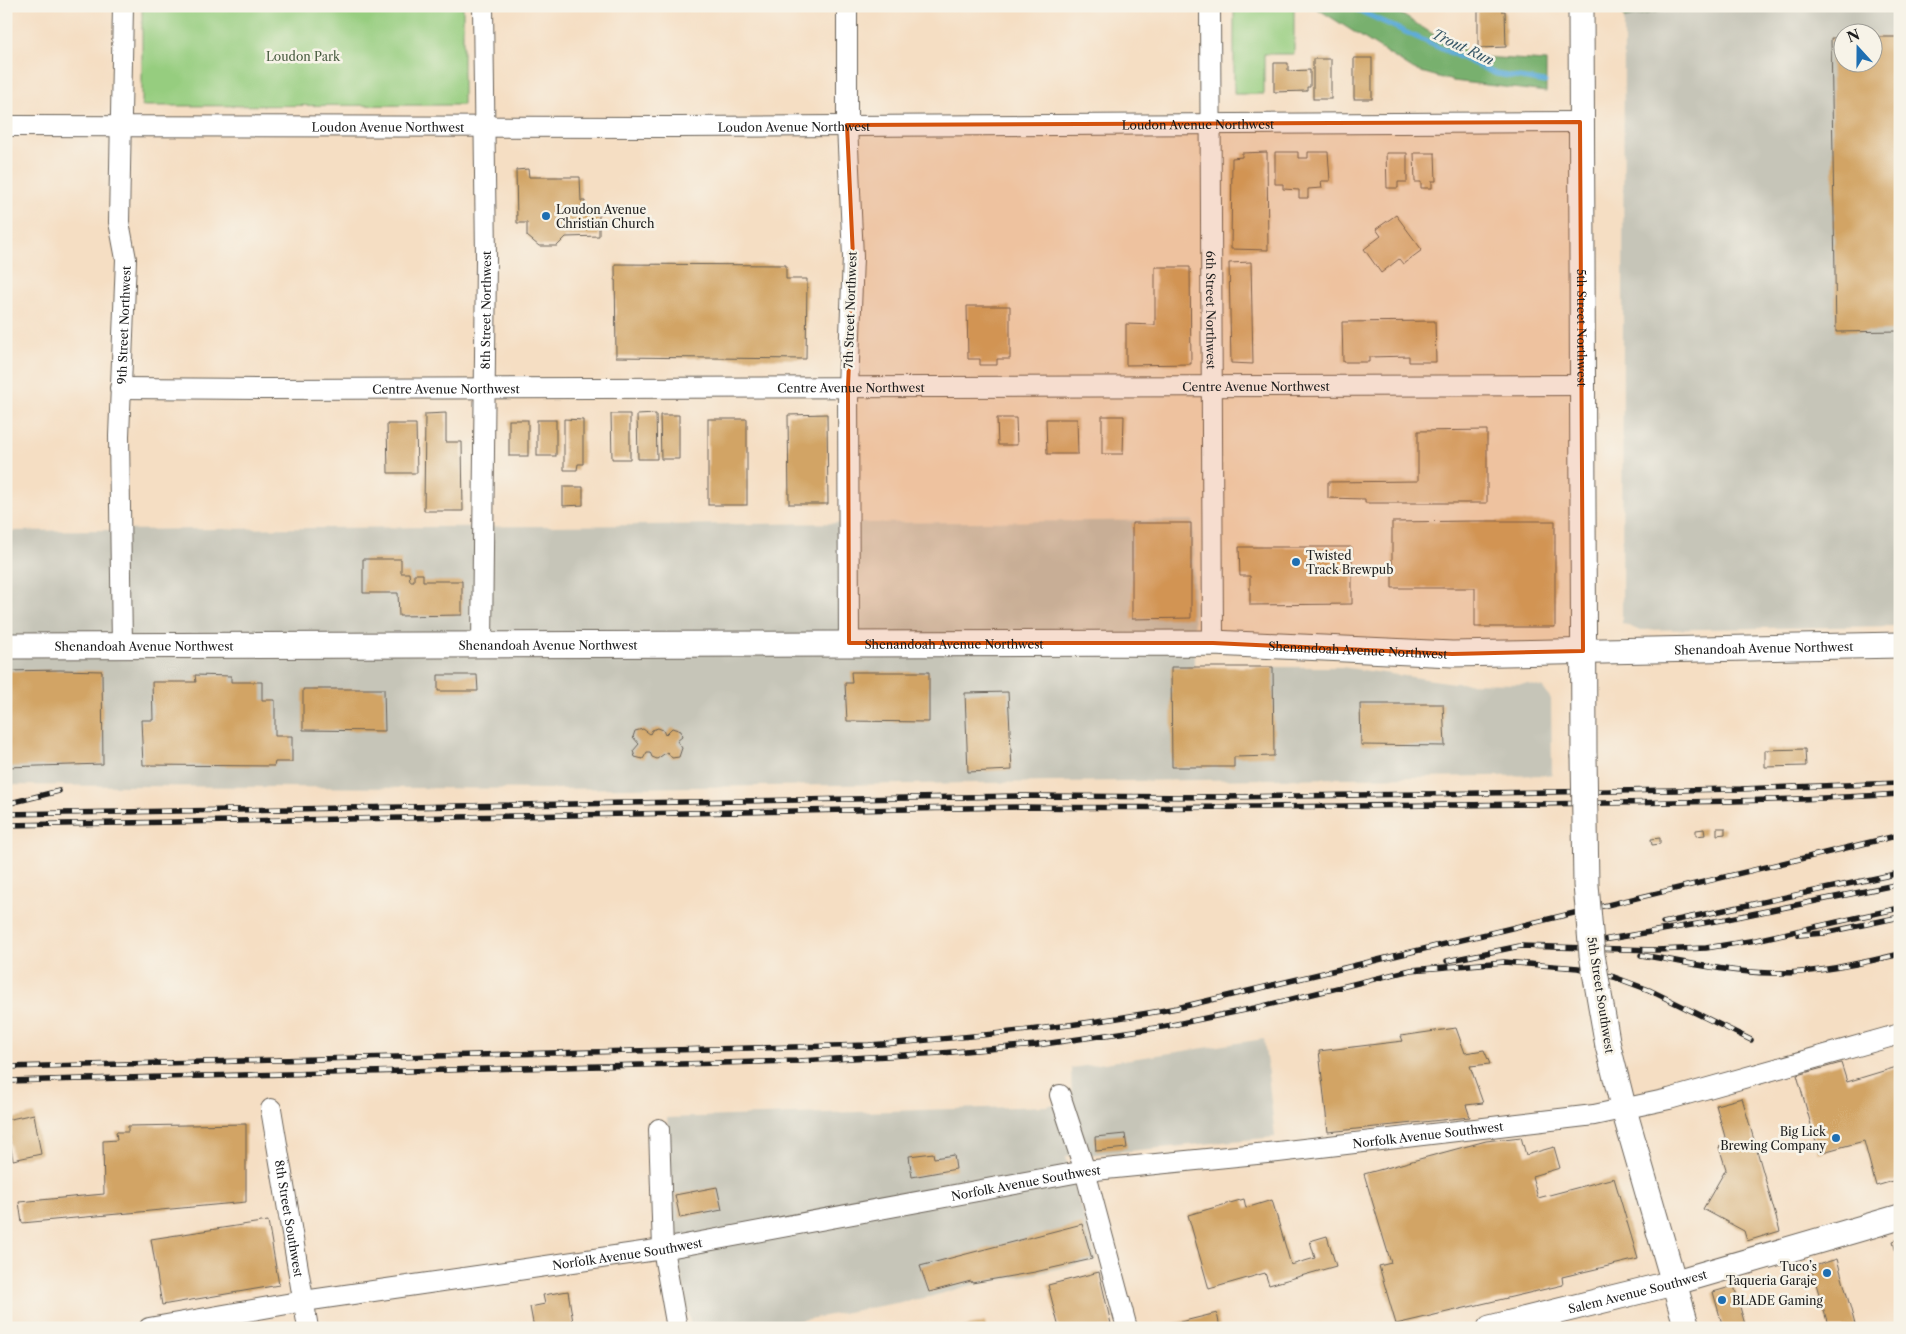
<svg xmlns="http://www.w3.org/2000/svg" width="1906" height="1334" viewBox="0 0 1906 1334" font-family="'Libre Caslon Text',serif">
<rect width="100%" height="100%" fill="#f7f3e8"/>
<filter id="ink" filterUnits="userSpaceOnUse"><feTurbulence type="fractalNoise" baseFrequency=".02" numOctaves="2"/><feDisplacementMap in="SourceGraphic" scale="10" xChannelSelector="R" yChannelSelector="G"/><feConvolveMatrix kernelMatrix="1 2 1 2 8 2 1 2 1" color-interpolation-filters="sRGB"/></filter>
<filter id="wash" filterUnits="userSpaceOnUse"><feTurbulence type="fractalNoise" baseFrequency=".0096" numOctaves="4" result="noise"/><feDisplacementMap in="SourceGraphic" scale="20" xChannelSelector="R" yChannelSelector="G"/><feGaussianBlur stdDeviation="1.12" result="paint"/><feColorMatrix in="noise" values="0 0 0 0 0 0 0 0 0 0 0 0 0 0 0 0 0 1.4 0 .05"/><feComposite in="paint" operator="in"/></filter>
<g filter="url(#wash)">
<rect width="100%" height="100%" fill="#f5dec3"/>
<g fill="#c6c5b8" fill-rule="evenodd">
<path d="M1687 6H1900V626L1638 630 1622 623 1624 18ZM1844 32H1874V62H1844Z"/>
<path d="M1193 520 1194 667H1341L1454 683 1528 684 1543 688 1551 699 1552 775 553 789 6 785V531Z"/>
<path d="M1264 1039 1275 1137 1066 1157 1096 1260 1035 1274 971 1285 929 1297 759 1328H691L671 1220 667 1118 1047 1106 1072 1099 1071 1068Z"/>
</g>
<g fill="#96cd7f" stroke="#59744e">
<path d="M142 6H463V105L142 106Z"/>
<path d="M1234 6H1294V54H1264V94H1234Z"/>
</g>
<g fill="#78b06e" stroke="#4a6645">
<path d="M1313 6H1388L1452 46 1481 57 1546 61V92L1453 81 1414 70Z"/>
<path d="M1624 6H1687L1624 18Z"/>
</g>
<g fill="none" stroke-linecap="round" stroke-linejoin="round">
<path stroke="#5eacd8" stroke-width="5" d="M1349 6 1496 74 1545 82"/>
</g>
<g id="blocks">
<g fill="#d2a465">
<path d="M1481 7H1501L1502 11H1505L1506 47 1478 48V11H1481Z"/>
<path d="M1874 37H1900V331L1836 332 1831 38H1844V62H1874Z"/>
<rect x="1354" y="58" width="18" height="41"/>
<rect x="1313" y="59" width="18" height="40"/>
<path d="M1274 63H1288V71L1310 70V87H1307V91L1274 92Z"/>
<path d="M1267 152 1268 250 1231 249 1232 158 1242 157V153Z"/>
<path d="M1275 152H1298V158H1308V152H1328L1330 181H1321L1322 188 1308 189V198H1299V190L1283 189V184H1275Z"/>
<path d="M1386 153H1407V182H1398V188H1387Z"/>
<path d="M1414 153H1435L1436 181H1432V188H1421V182H1415Z"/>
<path d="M528 169 529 177H580L581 201H585V210H599V236L566 237 557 246H539L527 236V223H517L516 170Z"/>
<path d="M1396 215 1422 250 1403 264 1399 259 1381 273 1364 249 1381 236 1376 229Z"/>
<path d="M1251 262 1253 364 1231 363 1229 263Z"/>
<path d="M615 264 786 265V279H807L806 359 616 357Z"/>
<path d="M1155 267H1190L1191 364 1126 365V324L1155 325Z"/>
<path d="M967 306H1010V359H997V365H980V359H968Z"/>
<path d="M1435 321 1436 362H1409V356L1369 357V362H1343L1342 322Z"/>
<path d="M446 413V442H462L463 511H424L425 414Z"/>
<path d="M611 414H630V459H612Z"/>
<path d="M656 414 657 459H638L637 415Z"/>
<path d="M827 414 828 504H789L788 415Z"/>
<path d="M660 415H679V459H661Z"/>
<path d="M1102 416H1124L1123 454H1102Z"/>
<path d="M997 418H1016L1017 445H998Z"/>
<path d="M564 419 583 420V464H578L577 470H564Z"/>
<rect x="708" y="419" width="39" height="86"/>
<path d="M1046 419H1077L1078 454H1047Z"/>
<rect x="509" y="420" width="19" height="36"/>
<rect x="537" y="420" width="19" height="36"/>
<path d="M387 424H416L417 473H388Z"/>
<path d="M1487 430V503H1365V499L1328 498V482L1418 481V431Z"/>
<path d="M563 487H583V505L563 506Z"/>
<path d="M1475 521H1555V627H1475V588H1392V522Z"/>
<path d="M1132 523H1191V618L1132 619Z"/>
<path d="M1239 547H1352V604L1250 605V576H1240Z"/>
<path d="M363 559H401V573H409L410 581H414V574H423V581H462V615L399 616 398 593H363Z"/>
<path d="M1171 667H1273L1274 756 1234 757V767H1172Z"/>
<path d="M60 670 102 671 103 764 6 767V671Z"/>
<path d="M851 672H929V722L847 721 845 683H852Z"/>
<path d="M195 675 231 676V682H262V700H275V736H292V762H275L274 766 143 765 141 720H153L152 682H196Z"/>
<path d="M438 675H477L478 691H438Z"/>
<path d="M303 689H384L385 731 303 730Z"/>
<path d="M1008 692 1012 770 968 772 965 693Z"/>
<path d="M1360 704H1443L1445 746 1361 745Z"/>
<path d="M658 728 663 730 665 735 672 728 681 731 682 737 677 741 682 748 679 757 672 758 667 752 657 759 652 757 650 752H647L643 759 635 757 633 751 639 744 633 737 635 731 643 729 650 734 652 730Z"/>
<path d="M1805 749 1806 766 1765 767V750Z"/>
<path d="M1717 828H1725V834L1717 835Z"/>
<path d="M1704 829 1705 835 1696 836V830Z"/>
<path d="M1660 838V844L1652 845 1651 839Z"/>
<path d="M1456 1028 1465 1053 1484 1050 1490 1064 1470 1066 1483 1103 1466 1105 1470 1117 1328 1132 1319 1051 1403 1041 1401 1036Z"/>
<path d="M1841 1063 1847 1082 1900 1066V1179L1876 1186 1864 1141 1819 1153 1797 1075Z"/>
<path d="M1742 1098 1780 1231 1747 1241 1744 1231 1703 1209 1726 1169 1719 1147 1727 1144 1716 1105Z"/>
<path d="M34 1114 41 1154 13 1160 6 1120Z"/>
<path d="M246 1124V1202L22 1223 19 1202 104 1194 103 1141 117 1140 116 1132H128V1126Z"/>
<path d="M1125 1134 1127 1148 1096 1151 1095 1137Z"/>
<path d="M1521 1137 1526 1155 1554 1147 1560 1168 1532 1176 1538 1198 1614 1178 1638 1259 1562 1277 1563 1285 1396 1324 1379 1266 1391 1263 1364 1174 1486 1141Z"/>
<path d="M933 1153 934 1158 954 1155 956 1169 912 1177 909 1156Z"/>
<path d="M717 1187 722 1210 680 1218 675 1195Z"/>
<path d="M1244 1199 1246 1208 1272 1200 1291 1265 1315 1258 1310 1241 1327 1236 1336 1266 1269 1285 1265 1273 1209 1289 1188 1215Z"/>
<path d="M268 1221 279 1285 162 1305 151 1239Z"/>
<path d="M1082 1224 1092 1259 1035 1272 972 1283 971 1281 929 1292 920 1266Z"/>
<path d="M1900 1239V1264H1899L1893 1241Z"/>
<path d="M1837 1259 1856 1328H1829L1811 1267Z"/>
<path d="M1099 1272 1112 1328H1059L1048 1285Z"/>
<path d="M1734 1286 1746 1328H1711L1722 1324 1713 1292Z"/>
<path d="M568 1291 574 1328H534L530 1307 545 1304 543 1295Z"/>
<path d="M1217 1313 1220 1328H1169L1168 1325Z"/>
<path d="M985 1322 986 1328H964V1327Z"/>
</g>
</g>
</g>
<g filter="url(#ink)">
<use href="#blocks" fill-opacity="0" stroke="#686056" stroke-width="1"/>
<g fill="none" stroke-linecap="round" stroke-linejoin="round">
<defs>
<g id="minor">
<path d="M847 6V125L853 257 848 387 849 643"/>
<path id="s1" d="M1210 6 1213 643"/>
<path id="s2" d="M6 126 678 127 1580 122"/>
<path id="s3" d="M120 388 265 389 1583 385"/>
<path id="s4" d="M122 645 119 436 126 259 119 222 123 6"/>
<path id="s5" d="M482 645 486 259 483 6"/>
<path d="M1060 1095 1085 1171 1127 1328"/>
<path id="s6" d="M271 1109 308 1328"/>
<path d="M659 1129 663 1249 677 1328"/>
<path id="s7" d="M149 1328 304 1301 663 1249 1085 1171 1278 1152 1594 1115 1669 1099 1900 1034"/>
</g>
<g id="tertiary">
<path id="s8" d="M1581 6 1584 756"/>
<path id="s9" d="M6 646 1213 643 1452 654 1900 645"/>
<path d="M1608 1046 1624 1110 1687 1328"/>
<path id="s10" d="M1490 1328 1673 1283 1900 1217"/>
</g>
</defs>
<use href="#minor" stroke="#686056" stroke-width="22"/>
<use href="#tertiary" stroke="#686056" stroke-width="27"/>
<use href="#minor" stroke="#fff" stroke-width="20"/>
<use href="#tertiary" stroke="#fff" stroke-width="25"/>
<defs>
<g id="rail">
<path d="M6 804 59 791"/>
<path d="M6 814 1019 796 1225 797 1741 789 1900 783"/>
<path d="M6 825 1019 807C1190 809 1361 806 1532 804 1655 802 1778 802 1900 794"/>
<path d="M1663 923 1900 873"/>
<path d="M1799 935 1824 933 1900 917"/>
<path d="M1585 943 1727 919 1900 884"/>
<path d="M1641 955C1684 962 1727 972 1771 973 1814 974 1858 964 1900 954"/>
<path d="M1447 961 1520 946 1656 950 1706 948 1756 940 1900 908"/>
<path d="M6 1067 869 1045C972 1037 1075 1027 1177 1008L1900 835"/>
<path d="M6 1081 799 1061 941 1053 1037 1045 1162 1027 1255 1008 1411 970 1504 962 1578 968 1614 977 1649 990 1751 1040"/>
</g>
</defs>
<use href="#rail" stroke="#1c1c1c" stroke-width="5.5"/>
<use href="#rail" stroke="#f7f3e8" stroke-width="4" stroke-dasharray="11" stroke-linecap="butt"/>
<defs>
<path id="tertiary-bridge" d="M1584 756 1586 885 1592 955 1608 1046"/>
</defs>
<use href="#tertiary-bridge" stroke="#686056" stroke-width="27" stroke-linecap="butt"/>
<use href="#tertiary-bridge" stroke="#fff" stroke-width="25"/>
</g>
</g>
<path fill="#d4530e" fill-opacity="0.2" stroke="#d4530e" stroke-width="4" stroke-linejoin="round" d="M1580 122 1583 651 1452 654 1213 643H849L848 387 853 257 847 125Z"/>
<g fill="#1f6fb2" stroke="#f7f3e8" stroke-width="2">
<circle cx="546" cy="216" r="5"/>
<circle cx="1296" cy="562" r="5"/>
<circle cx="1836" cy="1138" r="5"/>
<circle cx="1827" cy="1273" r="5"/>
<circle cx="1722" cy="1300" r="5"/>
</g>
<g text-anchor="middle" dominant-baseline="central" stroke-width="5" stroke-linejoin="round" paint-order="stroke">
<g font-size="12" fill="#475a3f" stroke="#f7f3e8">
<text x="303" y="56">Loudon Park</text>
</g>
<g font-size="12" fill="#1c1c1c" stroke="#f7f3e8">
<text stroke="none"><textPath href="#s2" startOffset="1192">Loudon Avenue Northwest</textPath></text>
<text stroke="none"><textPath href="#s2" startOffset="382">Loudon Avenue Northwest</textPath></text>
<text stroke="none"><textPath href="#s2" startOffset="788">Loudon Avenue Northwest</textPath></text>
<text stroke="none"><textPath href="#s1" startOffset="304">6th Street Northwest</textPath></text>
<text stroke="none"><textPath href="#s5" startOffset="335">8th Street Northwest</textPath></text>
<text transform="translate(850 310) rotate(-88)">7th Street Northwest</text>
<text stroke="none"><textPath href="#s4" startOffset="320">9th Street Northwest</textPath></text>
<text stroke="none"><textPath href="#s8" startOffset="322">5th Street Northwest</textPath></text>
<text stroke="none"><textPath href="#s3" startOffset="1136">Centre Avenue Northwest</textPath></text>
<text stroke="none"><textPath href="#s3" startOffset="731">Centre Avenue Northwest</textPath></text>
<text stroke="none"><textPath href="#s3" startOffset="326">Centre Avenue Northwest</textPath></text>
<text stroke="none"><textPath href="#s9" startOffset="542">Shenandoah Avenue Northwest</textPath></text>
<text stroke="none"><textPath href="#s9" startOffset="948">Shenandoah Avenue Northwest</textPath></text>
<text stroke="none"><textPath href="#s9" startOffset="138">Shenandoah Avenue Northwest</textPath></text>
<text stroke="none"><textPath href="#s9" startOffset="1758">Shenandoah Avenue Northwest</textPath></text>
<text stroke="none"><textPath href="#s9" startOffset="1352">Shenandoah Avenue Northwest</textPath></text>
<text transform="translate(1601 995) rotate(81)">5th Street Southwest</text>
<text stroke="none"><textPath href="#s7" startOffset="1294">Norfolk Avenue Southwest</textPath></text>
<text stroke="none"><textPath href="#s7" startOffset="889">Norfolk Avenue Southwest</textPath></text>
<text stroke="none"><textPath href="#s6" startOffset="111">8th Street Southwest</textPath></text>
<text stroke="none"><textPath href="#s7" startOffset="484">Norfolk Avenue Southwest</textPath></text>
<text stroke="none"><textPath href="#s10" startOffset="152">Salem Avenue Southwest</textPath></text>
</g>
<g font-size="12" fill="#1c1c1c" stroke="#f7f3e8" text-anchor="start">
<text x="556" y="209">Loudon Avenue<tspan x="556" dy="14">Christian Church</tspan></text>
<text x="1306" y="555">Twisted<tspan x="1306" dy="14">Track Brewpub</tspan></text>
<text x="1826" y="1131" text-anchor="end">Big Lick<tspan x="1826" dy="14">Brewing Company</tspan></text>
<text x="1817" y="1266" text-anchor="end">Tuco’s<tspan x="1817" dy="14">Taqueria Garaje</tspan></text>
<text x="1732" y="1300">BLADE Gaming</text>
</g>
<g font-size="14" font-style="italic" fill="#365667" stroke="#f7f3e8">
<text transform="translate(1463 47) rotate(25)">Trout Run</text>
</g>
</g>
<rect width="1906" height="1334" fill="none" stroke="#f7f3e8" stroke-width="25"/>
<g transform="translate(1858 48) rotate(339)"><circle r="24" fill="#f7f3e8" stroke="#9f9d96"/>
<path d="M0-4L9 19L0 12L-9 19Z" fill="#1f6fb2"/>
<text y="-8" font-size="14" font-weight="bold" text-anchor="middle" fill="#1c1c1c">N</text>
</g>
</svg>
